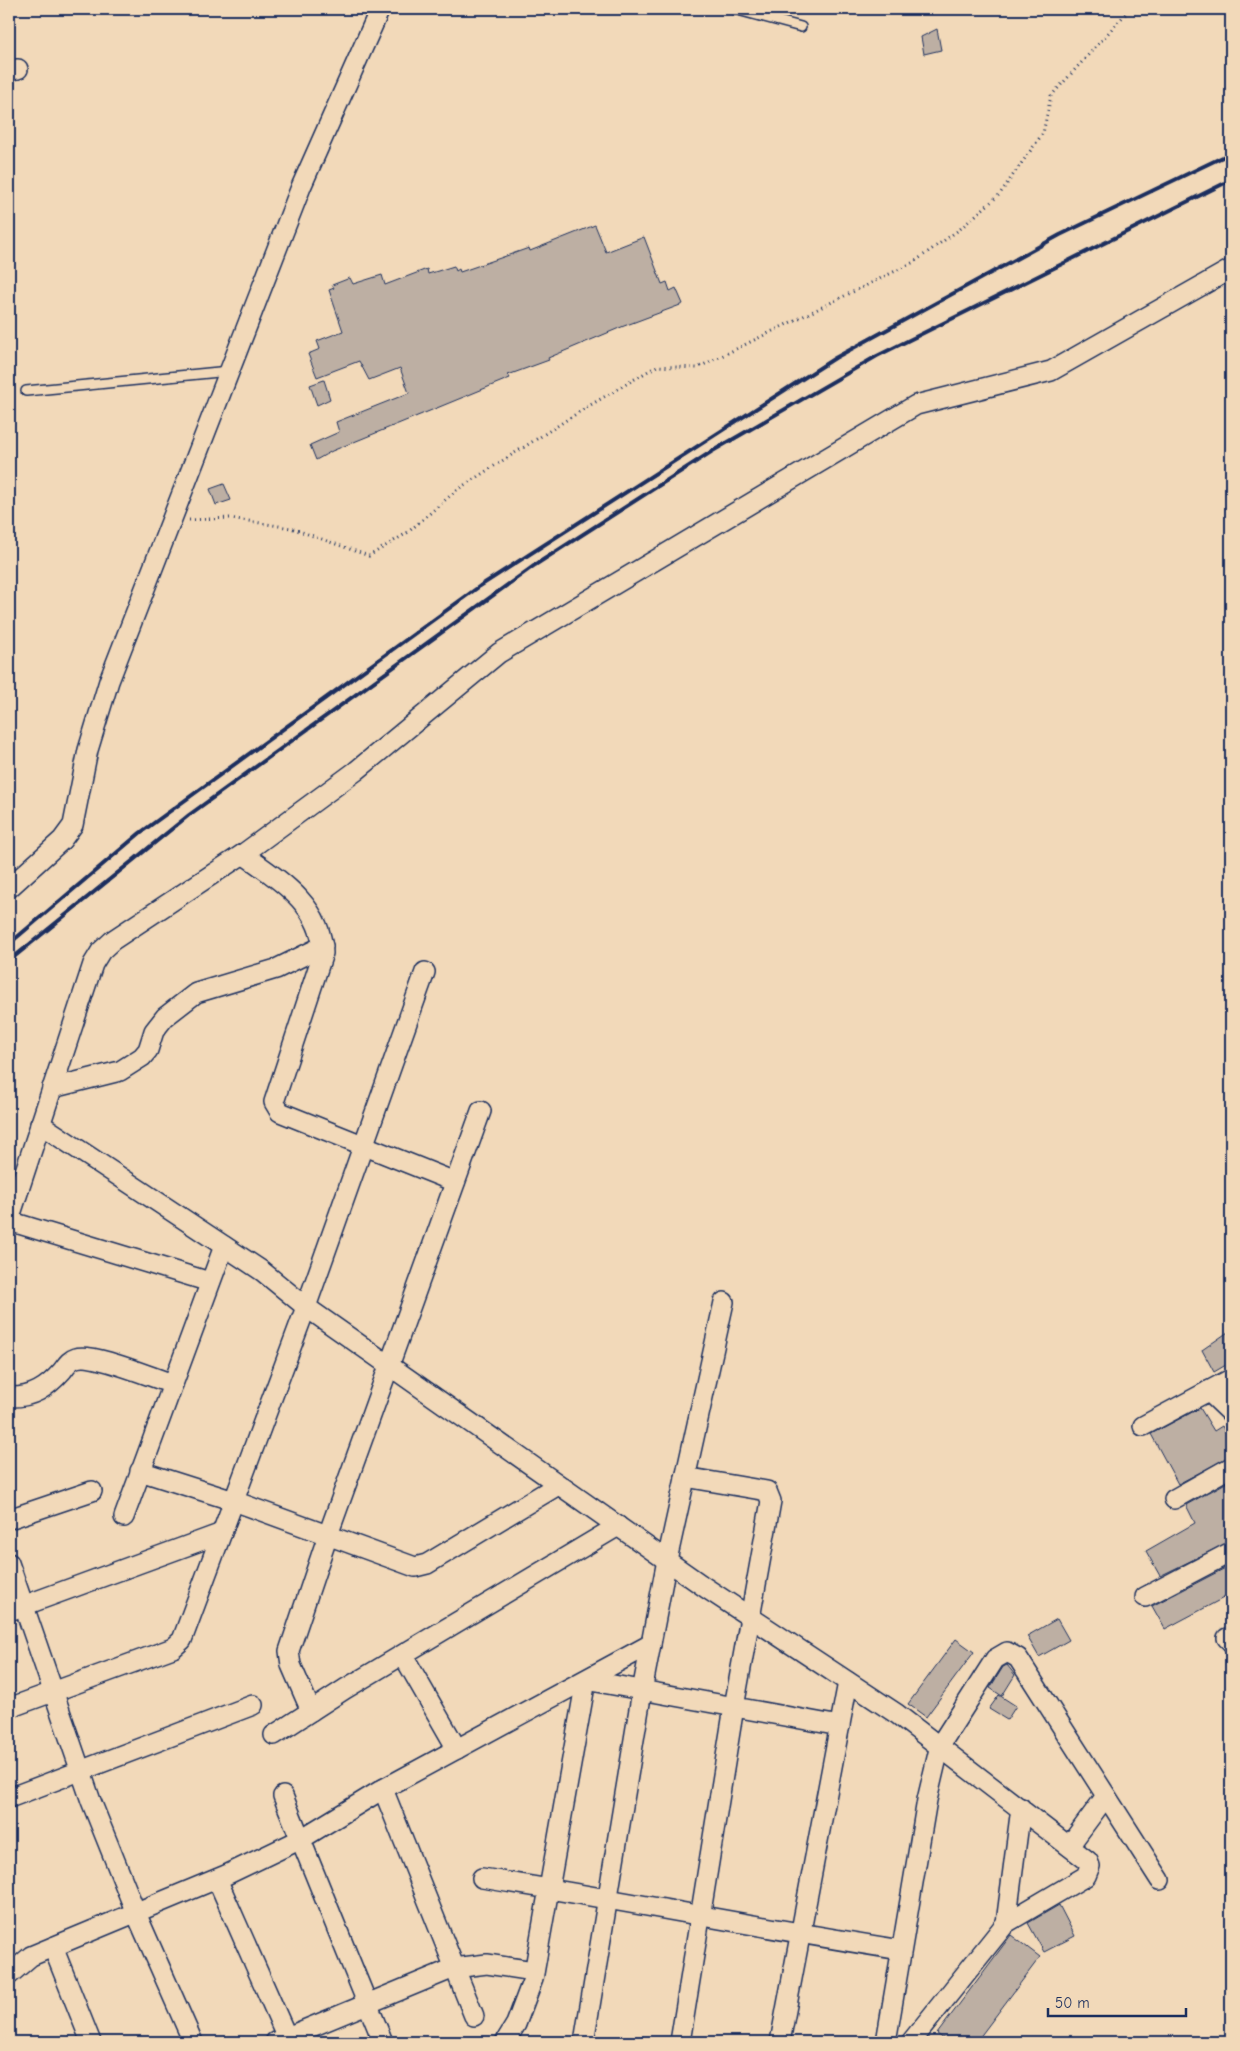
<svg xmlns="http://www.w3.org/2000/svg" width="1240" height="2051" viewBox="0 0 1240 2051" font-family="'Comic Neue',sans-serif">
<rect width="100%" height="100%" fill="#f2d9b9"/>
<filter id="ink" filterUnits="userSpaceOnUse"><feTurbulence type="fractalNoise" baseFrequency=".02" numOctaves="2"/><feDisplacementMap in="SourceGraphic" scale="10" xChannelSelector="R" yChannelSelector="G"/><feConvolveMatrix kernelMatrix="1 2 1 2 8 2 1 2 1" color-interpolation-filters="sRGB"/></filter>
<g filter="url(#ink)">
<g fill="#bdafa3" stroke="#1b2f5e">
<path d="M937 29 941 50 924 54 921 37Z"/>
<path d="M595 225 606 252 644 237 662 284 667 282 670 291 676 288 683 304 624 326 548 358 549 360 508 375 510 378 332 451 316 460 310 445 339 432 336 422 409 393 400 368 369 380 359 361 317 377 308 354 320 349 317 341 343 331 329 290 334 288 332 285 350 278 353 284 382 275 385 285 427 269 428 274 454 266 456 271 459 269 460 272 529 248 530 251Z"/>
<path d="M324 380 330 399 317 405 310 385Z"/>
<path d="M224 484 231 500 216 505 210 489Z"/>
<path d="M1231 1330V1362L1214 1372 1202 1350Z"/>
<path d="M1200 1408 1214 1431 1222 1426 1231 1442V1456L1178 1484 1151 1434Z"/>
<path d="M1231 1480V1541L1160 1576 1146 1551 1195 1523 1186 1505Z"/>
<path d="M1231 1565V1594L1165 1629 1152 1606Z"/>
<path d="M1057 1619 1069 1640 1039 1657 1027 1636Z"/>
<path d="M956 1639 974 1652 926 1717 908 1704Z"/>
<path d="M1007 1665 1015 1675 1002 1696 990 1688 1003 1667Z"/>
<path d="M999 1695 1016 1706 1007 1720 989 1709Z"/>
<path d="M1059 1905 1075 1936 1044 1952 1028 1923Z"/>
<path d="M1011 1935 1040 1957 976 2042H948L937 2034Z"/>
</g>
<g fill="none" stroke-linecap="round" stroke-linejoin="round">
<defs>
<g id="lane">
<path d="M734 9 801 27"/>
<path d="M26 391 229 371"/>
</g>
<g id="street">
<path d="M9 70 18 69"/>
<path d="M243 854C278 879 322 905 323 953L274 1102 280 1112 455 1182"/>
<path d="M9 888 62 840 73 825 88 750 109 681 301 187 380 9"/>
<path d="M52 1088 120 1071 142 1057 148 1050 154 1031 165 1017 196 993 276 969 323 946"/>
<path d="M40 1124 262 1271 306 1307 706 1588 897 1714 1088 1861 1090 1866 1086 1876 1006 1923 911 2042"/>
<path d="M9 1220 93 964 101 951 113 940 243 854 356 771 499 653 916 405 1051 371 1231 269"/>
<path d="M9 1221 210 1282"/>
<path d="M1208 1391 1231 1413"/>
<path d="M9 1397C32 1398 47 1388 62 1371 66 1366 69 1360 76 1358 93 1352 153 1378 173 1384"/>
<path d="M1143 1426 1231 1379"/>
<path d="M140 1471 234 1501 415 1567 427 1564 558 1485"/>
<path d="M1174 1499 1231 1467"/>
<path d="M124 1517 224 1246"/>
<path d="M9 1519 92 1491"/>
<path d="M9 1563 91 1801 136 1913 193 2042"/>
<path d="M1145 1597 1231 1552"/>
<path d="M9 1611 222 1533"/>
<path d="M1227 1638 1231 1642"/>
<path d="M403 1655 457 1749"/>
<path d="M9 1708 173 1648 182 1640 306 1307 425 972"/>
<path d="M311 1711 291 1665 289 1651 328 1535 481 1111"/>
<path d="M274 1735 345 1689 618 1526"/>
<path d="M383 1789 474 2016"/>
<path d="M283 1796 383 2042"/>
<path d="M9 1798 253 1705"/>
<path d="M1069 1846 1106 1796"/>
<path d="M482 1878C622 1900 761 1928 901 1950"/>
<path d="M217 1879 289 2042"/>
<path d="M1006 1923 1021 1808"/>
<path d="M53 1947 91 2042"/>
<path d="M9 1975 31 1956 226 1875 301 1839 383 1789 651 1644"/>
<path d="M275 2042 454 1968 487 1964 534 1971"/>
<path d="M505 2042 516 2024 533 1979 586 1680 840 1726"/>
<path d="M584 2042 642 1691 667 1560 724 1302"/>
<path d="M680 2042 734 1707 771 1501 767 1491 685 1477"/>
<path d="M780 2042 848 1682"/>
<path d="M886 2042 927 1800 940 1745 995 1659 1007 1652 1018 1658 1160 1880"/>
</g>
</defs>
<use href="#lane" stroke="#1b2f5e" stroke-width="12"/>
<use href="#street" stroke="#1b2f5e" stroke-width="22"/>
<path stroke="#1b2f5e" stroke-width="3" stroke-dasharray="1 4" stroke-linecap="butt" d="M189 520 230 518 291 528 369 556 407 533 458 489 587 407 657 366 697 368 914 262 960 229 999 195 1043 133 1051 96 1130 9"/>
<use href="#lane" stroke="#f2d9b9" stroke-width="9"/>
<use href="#street" stroke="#f2d9b9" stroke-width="19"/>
<g stroke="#1b2f5e" stroke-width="4">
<path d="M9 944 140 833 480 586 835 358 1060 235 1231 153"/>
<path d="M9 961 189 815 535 565 711 452 877 356 1231 180"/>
</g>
</g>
</g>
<rect width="1240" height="2051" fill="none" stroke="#f2d9b9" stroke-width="30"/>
<rect x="15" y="15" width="1210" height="2021" fill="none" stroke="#1b2f5e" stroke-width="2" filter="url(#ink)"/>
<path d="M1048 2008v8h138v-8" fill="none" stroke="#1b2f5e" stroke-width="2.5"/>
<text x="1055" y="2008" font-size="15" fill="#1b2f5e" stroke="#f2d9b9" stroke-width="4" paint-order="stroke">50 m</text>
</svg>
